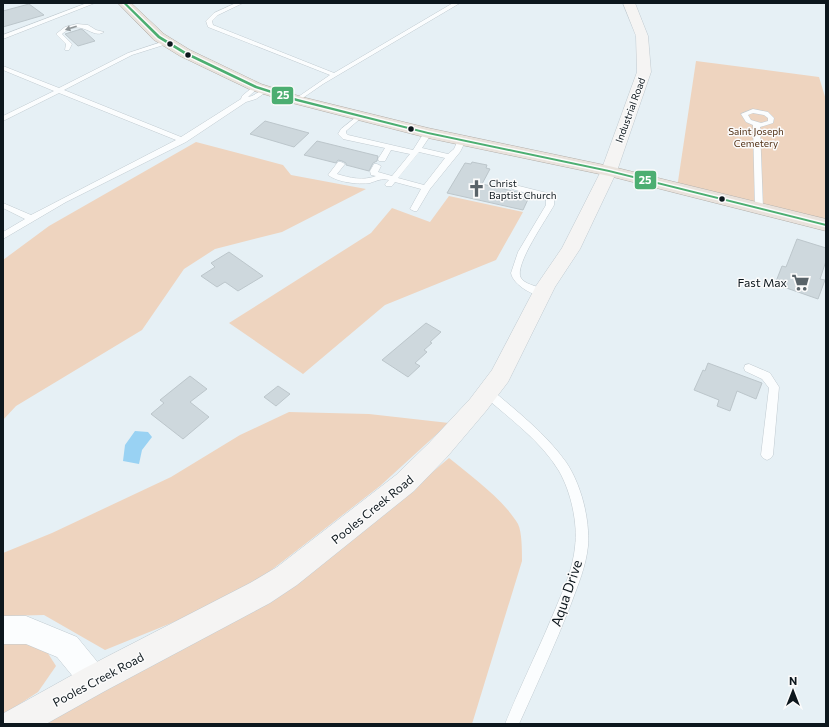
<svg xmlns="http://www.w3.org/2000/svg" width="829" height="727" viewBox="0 0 829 727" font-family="Commissioner,sans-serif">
<rect width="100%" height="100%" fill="#e6f0f5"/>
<g fill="#eed4bf">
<path d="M696 61 819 77 826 100V225L677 188Z"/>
<path d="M196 142 283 165 291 175 366 189 282 232 215 249 184 269 142 330 16 406 3 420V260L49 226Z"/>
<path d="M449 196 523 212 496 260 385 305 303 374 229 323 371 233 392 208 430 222Z"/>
<path d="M289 412 369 414 449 423 380 486 238 596 105 650 44 615 3 616V553L52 533 171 477 240 435Z"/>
<path d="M449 458C471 476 504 500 518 524 522 532 522 551 522 561L472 724H41L374 522Z"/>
<path d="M3 642H22L44 647 56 666 38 692 3 715Z"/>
</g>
<path fill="#99d2f3" d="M135 431 148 432 152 437 142 450 139 464 123 461 125 445Z"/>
<g fill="#ced8dd" stroke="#bcc6cb">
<path d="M29 4 44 15 3 27V11Z"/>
<path d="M81 29 83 30 95 41 78 46 65 34Z"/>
<path d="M265 121 309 133 294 147 250 134Z"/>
<path d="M317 141 378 156 377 161 373 163 369 171 346 165V163L342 161 338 160 336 163 304 155Z"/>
<path d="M472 162 487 165 486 168 490 169 482 184 530 195 523 210 447 193 465 163 471 164Z"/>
<path d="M797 239 826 248V261L820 279 825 280 818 299 775 284 782 266 786 267Z"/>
<path d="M229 252 263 276 238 291 225 282 217 287 201 276 215 267 211 263Z"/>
<path d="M426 323 441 332 430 342 432 343 424 350 427 352 415 363 420 366 408 377 382 360Z"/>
<path d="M708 363 762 383 756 399 737 391 730 411 717 406 719 400 694 390 703 370 705 371Z"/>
<path d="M190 376 207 389 190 402 209 417 183 439 151 414 164 403 160 400Z"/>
<path d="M278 386 290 394 276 406 264 397Z"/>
</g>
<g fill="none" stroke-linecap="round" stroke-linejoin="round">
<defs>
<g id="lane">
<path d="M87 3H95L3 39V35Z"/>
<path d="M236 3H243L218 15 212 21 213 25 334 73 453 3H460L323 84 297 102 294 100 295 99 330 75 208 27 206 21 214 13Z"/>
<path d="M77 24 88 25 96 30 104 32C92 40 82 17 62 34L72 44 69 50H65L66 44 56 34 65 27Z"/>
<path d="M168 40 170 41V43L132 55 64 90 181 137 241 99 242 96 254 86 259 87 248 97 252 96 264 89 269 90 256 99 246 102 186 142 66 202 3 239V232L25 219 3 208V203L31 215 176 140 59 93 3 121V116L54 91 3 70V66L59 88 128 53Z"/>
<path d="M753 109 768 112 774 118 773 123 760 127 763 208 759 210 755 208 753 125 746 122 741 114ZM753 113 764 115 768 118V121L761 123 751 120 748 115Z"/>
<path d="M360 114 362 115V117L346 131V133L348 135 413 150 425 131H428L432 133 422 148 448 154 454 149 459 138H465L466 140 460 152 430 189 417 211H414L410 209 421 189 395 182 392 186H386L385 184 389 180C382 178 376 181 370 183 358 185 337 182 328 175L338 162H341L345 164 337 174C350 178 363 181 376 176L371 175 370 171 374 164H377L381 166 378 172 392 176 410 154 391 150 385 161H379L378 159 385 148 343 139 338 134 341 129ZM419 152 445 158 424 185 398 178Z"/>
<path d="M512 185H515L547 193 554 199V205C548 217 513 266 521 278 527 287 542 285 548 293L546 295C535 298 513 285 511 273L518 252 546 205V200L541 197 512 189Z"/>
<path d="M749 364 770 373 779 387 773 455 771 458 767 460 763 458 761 455 769 388 762 379 745 371 744 368 745 365Z"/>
<path d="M488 389 492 390C518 412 546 434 566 462 581 484 590 519 588 546 586 566 578 585 571 604 555 645 537 684 519 724H505C521 684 541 645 557 605 565 586 573 567 575 547 578 523 571 492 559 471 541 441 510 419 484 396L483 393 484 390Z"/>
</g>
<path id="street" d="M3 616H26L77 637 104 670 109 680 104 690 94 695 84 690 57 657 26 644H3Z"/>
<path id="secondary" d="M623 3H635L648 36 651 72 617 171 580 249 555 287 508 382 486 411 447 457 414 491 297 585 270 603 105 691 46 724H3L4 713 83 669 250 583 277 567 396 475 429 443 470 399 492 370 536 286 562 248 601 171 637 72 636 36Z"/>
<path id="highway" d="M118 3H131L164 34 190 50 261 84 302 97 428 128 609 166 826 219V231L609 176 428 138 292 103 251 90 180 56 154 40Z"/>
</defs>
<use href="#lane" stroke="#c1cbd1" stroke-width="1"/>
<use href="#street" stroke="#c1cbd1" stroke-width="1"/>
<use href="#secondary" stroke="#c1cbd1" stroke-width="1"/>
<use href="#highway" stroke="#b2afaa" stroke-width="1"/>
<use href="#lane" fill="#fbfdfe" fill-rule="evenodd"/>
<use href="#street" fill="#fbfdfe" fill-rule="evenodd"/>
<use href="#secondary" fill="#f5f4f3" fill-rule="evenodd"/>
<use href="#highway" fill="#e9e2dc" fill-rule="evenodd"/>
<defs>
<path id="bus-1" d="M123 3H126L160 36 186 52 257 86 298 99 428 132 609 170 826 224V226L609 172 428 134 296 101 255 88 184 54 158 38Z"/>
</defs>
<use href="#bus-1" stroke="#fbfbfb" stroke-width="3"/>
<use href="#bus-1" fill="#4cae71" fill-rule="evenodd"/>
</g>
<defs><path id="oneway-solid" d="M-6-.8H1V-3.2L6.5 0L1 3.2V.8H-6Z"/></defs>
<use fill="#909699" href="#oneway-solid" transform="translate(71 28) rotate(162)"/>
<defs>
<symbol id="church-bare" viewBox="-9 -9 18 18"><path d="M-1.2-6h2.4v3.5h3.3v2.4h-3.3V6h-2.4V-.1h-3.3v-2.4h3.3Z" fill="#596369" stroke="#fbfbfb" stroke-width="2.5" paint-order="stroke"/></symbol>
<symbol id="supermarket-bare" viewBox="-9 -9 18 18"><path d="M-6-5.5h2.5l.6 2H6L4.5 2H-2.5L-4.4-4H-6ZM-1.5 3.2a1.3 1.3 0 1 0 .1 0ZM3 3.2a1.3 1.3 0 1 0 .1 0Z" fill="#596369" stroke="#fbfbfb" stroke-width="2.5" paint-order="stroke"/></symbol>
</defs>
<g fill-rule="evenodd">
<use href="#church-bare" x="464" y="176" width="25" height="25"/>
<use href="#supermarket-bare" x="788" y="270" width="25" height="25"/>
</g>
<g fill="#0d171d" stroke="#fbfbfb" stroke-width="1.5">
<circle cx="170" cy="44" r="3.5"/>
<circle cx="188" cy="55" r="3.5"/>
<circle cx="411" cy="129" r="3.5"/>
<circle cx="722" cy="199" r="3.5"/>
</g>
<g text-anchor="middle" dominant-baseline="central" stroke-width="3" stroke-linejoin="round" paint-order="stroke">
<g font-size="10" fill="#0d171d" stroke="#fbfbfb">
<text transform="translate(630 110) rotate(-70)">Industrial Road</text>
</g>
<g font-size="10" fill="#543318" stroke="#fbfbfb">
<text x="756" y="131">Saint Joseph<tspan x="756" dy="12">Cemetery</tspan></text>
</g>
<g font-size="10" fill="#0d171d" stroke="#fbfbfb" text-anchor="start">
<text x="489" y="183">Christ<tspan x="489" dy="12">Baptist Church</tspan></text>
</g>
<g font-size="12" fill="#0d171d" stroke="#fbfbfb" text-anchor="end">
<text x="787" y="282">Fast Max</text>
</g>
<g font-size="12" fill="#0d171d" stroke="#fbfbfb">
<text transform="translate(372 509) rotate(-39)">Pooles Creek Road</text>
<text transform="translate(98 679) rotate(-28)">Pooles Creek Road</text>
</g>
<g font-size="14" fill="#0d171d" stroke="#fbfbfb">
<text transform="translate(566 593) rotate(-71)">Aqua Drive</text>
</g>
</g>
<g stroke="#fbfbfb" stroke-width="1.5">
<rect x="271" y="86" width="23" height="19" rx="4" fill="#4cae71"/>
<rect x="634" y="170" width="23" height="20" rx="4" fill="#4cae71"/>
</g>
<g font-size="11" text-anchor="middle" font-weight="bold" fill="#fff">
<text x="283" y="99">25</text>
<text x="645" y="184">25</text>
</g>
<rect width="829" height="727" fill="none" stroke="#0d171d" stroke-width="8"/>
<g transform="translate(793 691)" stroke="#fbfbfb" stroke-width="3" paint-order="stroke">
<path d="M0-3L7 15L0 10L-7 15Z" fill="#0d171d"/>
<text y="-6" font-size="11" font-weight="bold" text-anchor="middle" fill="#0d171d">N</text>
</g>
</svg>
